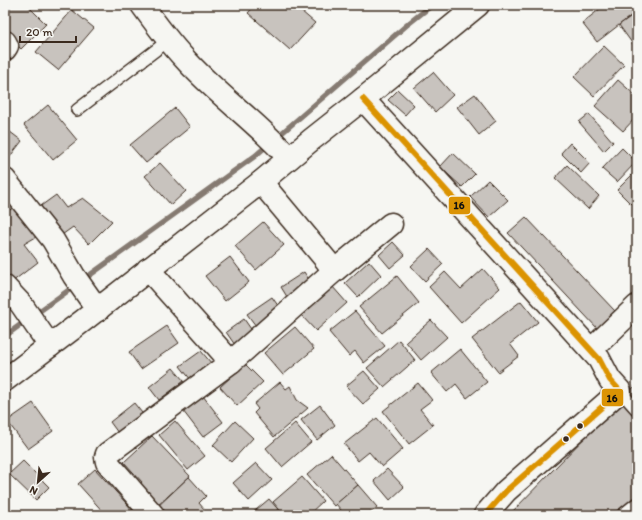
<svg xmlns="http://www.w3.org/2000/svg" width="642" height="520" viewBox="0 0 642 520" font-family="Itim,sans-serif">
<rect width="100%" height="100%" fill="#f6f6f2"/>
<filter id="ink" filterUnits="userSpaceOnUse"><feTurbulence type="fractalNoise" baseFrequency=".025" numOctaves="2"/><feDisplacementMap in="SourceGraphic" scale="8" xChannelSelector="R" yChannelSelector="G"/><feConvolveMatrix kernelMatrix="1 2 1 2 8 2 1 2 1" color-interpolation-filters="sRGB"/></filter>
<g filter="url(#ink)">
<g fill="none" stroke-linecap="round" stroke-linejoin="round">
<g stroke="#857a71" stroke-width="5.5">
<path d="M276 138 408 24 432 5"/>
<path d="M83 280 255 156 270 143"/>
<path d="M34 315 76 285"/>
<path d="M5 336 27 320"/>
</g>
</g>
<g fill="#c8c3be" stroke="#3b2a1e">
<path d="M7 5H27L46 24 21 49 5 33V7Z"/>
<path d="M255 5H294L315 23 290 50 248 13Z"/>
<path d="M605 5H637V11L597 42 582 23Z"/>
<path d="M72 10 94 28 58 70 36 52Z"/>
<path d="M637 12V50L619 25Z"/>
<path d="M604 46 624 65 594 96 574 77Z"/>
<path d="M433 72 453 95 435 112 414 88Z"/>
<path d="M618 80 637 97V116L623 131 595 106Z"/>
<path d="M398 90 414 105 405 115 388 100Z"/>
<path d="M475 94 496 121 479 135 457 107Z"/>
<path d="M48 105 77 140 53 160 24 125Z"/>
<path d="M175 108 190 127 146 163 130 145Z"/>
<path d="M589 114 613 142 604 151 579 122Z"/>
<path d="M5 128 22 141 5 163Z"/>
<path d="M570 143 590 163 581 173 561 153Z"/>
<path d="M622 148 636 162 617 182 602 169Z"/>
<path d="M453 153 475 174 462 187 440 167Z"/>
<path d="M160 163 186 191 171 205 145 176Z"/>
<path d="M567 165 599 196 588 209 555 178Z"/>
<path d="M637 170V198L631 204 617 190Z"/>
<path d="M488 180 508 200 489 217 470 197Z"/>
<path d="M56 195 66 208 83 198 112 221 89 244 73 227 59 237 38 208Z"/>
<path d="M16 206 36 237 24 244 38 262 12 282 5 273V213Z"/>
<path d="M526 217 615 311 597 328 508 233Z"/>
<path d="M263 222 284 245 256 270 235 246Z"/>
<path d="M393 242 405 255 390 268 379 255Z"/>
<path d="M429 249 443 264 425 281 411 266Z"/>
<path d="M230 257 249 282 225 301 205 276Z"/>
<path d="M369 261 381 275 358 297 345 283Z"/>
<path d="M483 269 500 288 461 323 429 287 445 272 461 289Z"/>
<path d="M304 272 312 284 289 300 281 287Z"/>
<path d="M397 276 419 303 382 333 359 307Z"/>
<path d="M332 286 347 303 316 331 300 314Z"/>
<path d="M272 297 281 310 256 326 247 314Z"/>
<path d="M521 301 538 322 510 344 519 356 498 372 472 339Z"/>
<path d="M355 311 385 346 364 363 355 351 349 356 329 332Z"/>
<path d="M244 319 253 332 235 345 226 332Z"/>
<path d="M431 320 447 337 421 360 406 342Z"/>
<path d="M167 326 179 343 141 369 129 352Z"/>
<path d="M295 327 314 349 283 375 264 353Z"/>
<path d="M399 340 415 360 384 387 367 368Z"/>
<path d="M460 349 487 382 467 398 456 384 447 392 431 373Z"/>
<path d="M201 351 212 364 191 380 180 366Z"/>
<path d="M245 364 263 382 237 406 220 387Z"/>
<path d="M173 368 184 381 159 400 149 387Z"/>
<path d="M364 371 380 389 363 404 346 386Z"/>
<path d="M280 382 286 389 290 386 297 400 308 408 274 437 254 413 258 409 254 404Z"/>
<path d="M418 383 432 400 420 409 433 425 409 444 383 411Z"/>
<path d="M637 384V515H509Z"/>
<path d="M203 396 223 422 203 437 183 411Z"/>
<path d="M33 403 53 431 28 449 7 421Z"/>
<path d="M134 403 146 418 121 437 110 422Z"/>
<path d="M320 405 335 425 317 440 301 420Z"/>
<path d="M377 418 403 449 382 467 369 452 358 461 344 444Z"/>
<path d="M175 421 205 456 188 470 159 435Z"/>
<path d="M235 421 253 438 231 462 213 445Z"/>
<path d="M295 423 311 442 282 467 266 448Z"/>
<path d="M152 436 190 476 156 507 137 487 142 482 124 462Z"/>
<path d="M331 454 358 485 334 506 307 475Z"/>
<path d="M23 461 49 487 36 500 9 474Z"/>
<path d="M256 463 272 480 249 501 233 483Z"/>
<path d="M95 469 137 515H106L78 484Z"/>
<path d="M387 469 404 487 390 500 374 481Z"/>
<path d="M189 477 206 496 199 503 204 509 198 515H162L156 508Z"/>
<path d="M302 477 323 501 309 514 310 515H284L273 502Z"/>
<path d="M358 485 377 507 368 515H345L336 504Z"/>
<path d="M269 499 283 515H250Z"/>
</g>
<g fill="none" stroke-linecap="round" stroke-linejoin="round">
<defs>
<g id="service">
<path d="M77 110 169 40"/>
<path d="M620 391 637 410"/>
<path d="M622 515 637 503"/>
</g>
<g id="minor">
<path d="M142 5C155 23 169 42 184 58 216 94 257 122 289 158"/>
<path d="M5 42 7 46 5 49"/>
<path d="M363 99 599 359 610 380 620 391 506 491 485 515"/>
<path d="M5 180 53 240 74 276 98 310"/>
<path d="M261 182 326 260 334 271"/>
<path d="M148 269 231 362"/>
<path d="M5 287 21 304 50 346"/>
<path d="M591 350 637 306"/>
<path d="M153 515 107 462 106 457 107 454 231 362 334 271 391 224"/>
</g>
<path id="tertiary" d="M5 380 84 320 261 182 311 140 363 99 478 5"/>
</defs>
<use href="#service" stroke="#3b2a1e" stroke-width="14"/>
<use href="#minor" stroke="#3b2a1e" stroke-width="25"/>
<use href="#tertiary" stroke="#3b2a1e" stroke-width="25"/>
<use href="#service" stroke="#f6f6f2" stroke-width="11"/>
<use href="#minor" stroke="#f6f6f2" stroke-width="22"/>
<use href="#tertiary" stroke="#f6f6f2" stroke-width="22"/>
<defs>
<path id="bus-1" d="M363 99 599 359 610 380 620 391 506 491 485 515"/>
</defs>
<use href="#bus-1" stroke="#f6f6f2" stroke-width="9"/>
<use href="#bus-1" stroke="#db9304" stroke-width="6"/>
</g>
</g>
<g fill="#3b2a1e" stroke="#f6f6f2" stroke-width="1.5">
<circle cx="580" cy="426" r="3.5"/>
<circle cx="566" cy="439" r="3.5"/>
</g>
<g stroke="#f6f6f2" stroke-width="1.5">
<rect x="448" y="196" width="23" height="19" rx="4" fill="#db9304"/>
<rect x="601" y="388" width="23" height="19" rx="4" fill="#db9304"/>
</g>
<g font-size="11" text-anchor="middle" font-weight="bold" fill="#111">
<text x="459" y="209">16</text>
<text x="612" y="402">16</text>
</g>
<rect width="642" height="520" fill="none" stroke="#f6f6f2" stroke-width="20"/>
<rect x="10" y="10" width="622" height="500" fill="none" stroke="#3b2a1e" stroke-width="1.5" filter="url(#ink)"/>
<g transform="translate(38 482) rotate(207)" stroke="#f6f6f2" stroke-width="3" paint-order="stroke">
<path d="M0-3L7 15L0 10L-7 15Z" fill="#3b2a1e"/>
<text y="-6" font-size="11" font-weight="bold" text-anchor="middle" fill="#3b2a1e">N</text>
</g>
<path d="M20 36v6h56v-6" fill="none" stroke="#3b2a1e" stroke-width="2"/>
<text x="26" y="36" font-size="12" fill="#3b2a1e" stroke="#f6f6f2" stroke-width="3" paint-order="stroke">20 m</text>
</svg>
